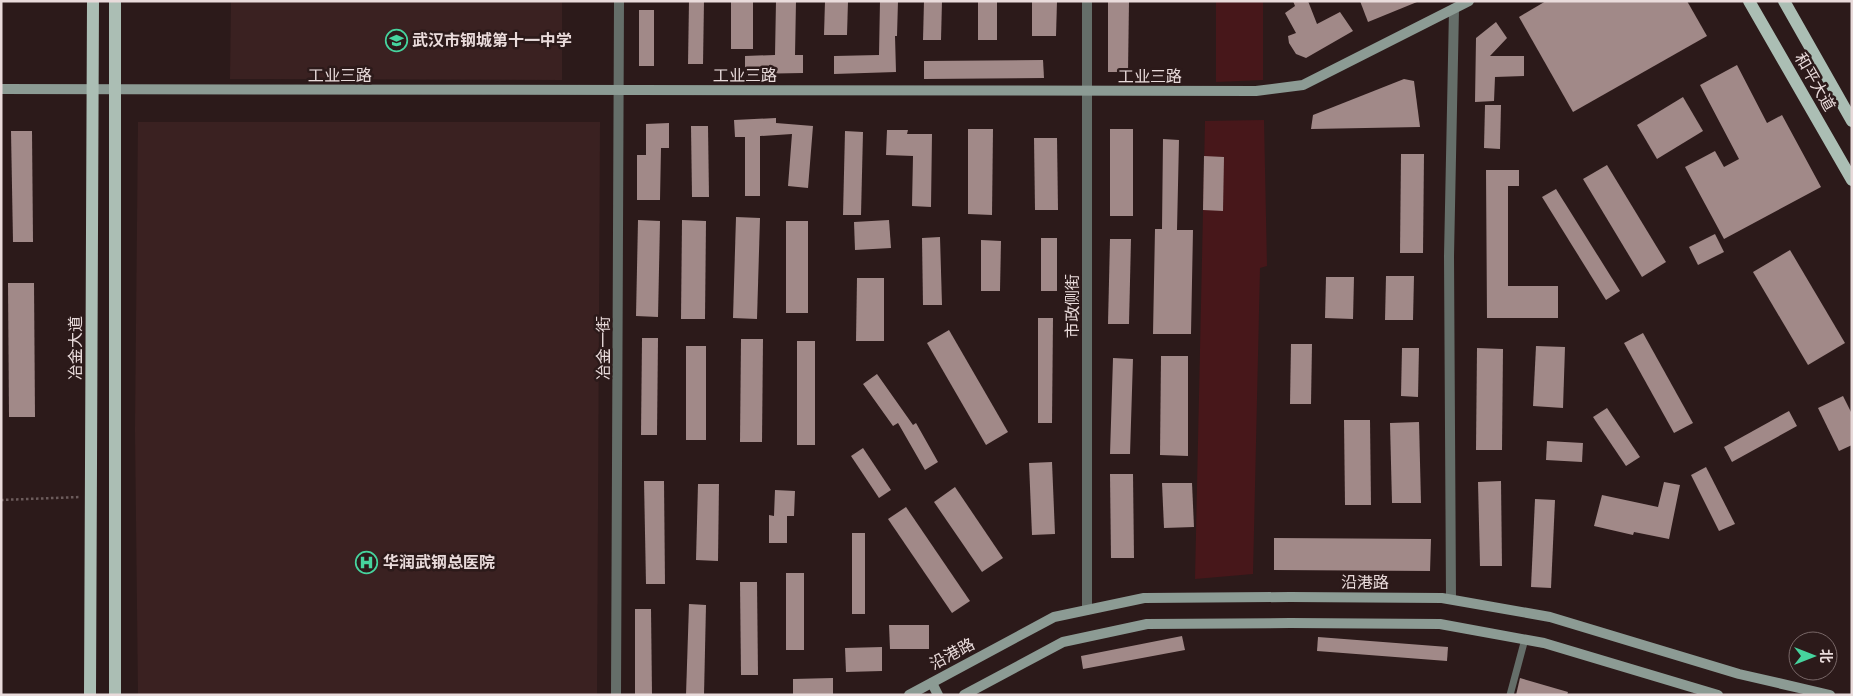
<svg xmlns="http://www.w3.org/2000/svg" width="1853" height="696" viewBox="0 0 1853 696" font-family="'Public Sans','Noto Sans SC',sans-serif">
<rect width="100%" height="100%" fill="#2c1a1a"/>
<g fill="#3a2121">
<path d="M231 1H562V80L230 79Z"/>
<path d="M138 122H600L597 695H138L135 430Z"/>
</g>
<g fill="#47171a">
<path d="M1216 1H1263V80L1216 82Z"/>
<path d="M1264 120 1267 266 1260 268 1253 574 1195 579 1205 121Z"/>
</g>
<g fill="#a18988">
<path d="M689 1H704L703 64H688Z"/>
<rect x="731" y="1" width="22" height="48"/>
<path d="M776 1H796L795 55H803V73L745 74V56L775 55Z"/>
<path d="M825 1H848L847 35H824Z"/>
<path d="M880 1H898L897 36H895L896 72 834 74V56L879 55Z"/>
<path d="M924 1H942L941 40H923Z"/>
<rect x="978" y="1" width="19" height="39"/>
<path d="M1032 1H1057L1056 36H1032Z"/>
<path d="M1108 1H1129L1128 72H1108Z"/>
<path d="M1293 1H1308L1317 24 1340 12 1353 31 1306 58 1296 54 1289 43 1288 36 1296 33 1285 13 1295 6Z"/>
<path d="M1360 1H1417V2L1368 22Z"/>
<path d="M1546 1H1687L1707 36 1573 112 1519 17Z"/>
<rect x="639" y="10" width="15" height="56"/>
<path d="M1496 22 1507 38 1490 56H1524V76L1495 77 1494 101 1475 102 1476 38Z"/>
<path d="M1043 60 1044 78 924 79V61Z"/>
<path d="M1737 65 1767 123 1782 115 1821 187 1724 239 1685 167 1715 151 1724 167 1739 159 1700 85Z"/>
<path d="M1404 79 1414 81 1420 127 1311 129 1313 115Z"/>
<path d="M1683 97 1703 131 1657 159 1637 125Z"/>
<path d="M1485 105H1501L1500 149 1484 148Z"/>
<path d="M776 118V123L813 126 808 188 788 186 792 134 760 136V196H745V137H735L734 120Z"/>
<path d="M669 123V148H661L660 200H637V155H646V124Z"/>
<path d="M691 126H708L709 197H692Z"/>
<path d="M968 129H993L992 215 968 214Z"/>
<rect x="1110" y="129" width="23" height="87"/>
<path d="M887 130H908L907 134H932L931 207 912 206 913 156 886 155Z"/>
<path d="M11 131H32L33 242H13Z"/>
<path d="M845 131 863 132 861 215H843Z"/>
<path d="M1034 138H1057L1058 210H1035Z"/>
<path d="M1163 139 1179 140 1177 230H1193L1191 334H1153L1155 229H1162Z"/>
<path d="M1401 154H1424L1423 253H1400Z"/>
<path d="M1204 156 1224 157 1223 211 1203 210Z"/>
<path d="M1607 165 1666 262 1642 277 1583 179Z"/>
<path d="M1486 170H1519V186H1508V286H1558V318H1487Z"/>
<path d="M1556 189 1620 291 1606 300 1542 197Z"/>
<path d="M736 217 760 218 757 319 733 318Z"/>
<path d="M638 220 660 221 658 317 636 316Z"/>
<path d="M682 220 706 221 705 319H681Z"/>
<path d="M889 220 891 248 855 250 854 222Z"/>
<rect x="786" y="221" width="22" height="92"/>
<path d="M1715 234 1724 252 1698 265 1689 247Z"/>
<path d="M940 237 942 305H923L922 238Z"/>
<rect x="1041" y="238" width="16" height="53"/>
<path d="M1110 239H1131L1129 324H1108Z"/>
<path d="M981 240 1001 241 1000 291H981Z"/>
<path d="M1790 250 1845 343 1808 365 1753 272Z"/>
<path d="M1386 276H1414L1413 320H1385Z"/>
<path d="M1326 277H1354L1353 319 1325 318Z"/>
<path d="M857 278H884V341H856Z"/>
<path d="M8 283H34L35 417H9Z"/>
<path d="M1038 318H1053L1052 423H1038Z"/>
<path d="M949 330 1008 432 986 445 927 343Z"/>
<path d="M1643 333 1693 423 1674 433 1624 343Z"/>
<path d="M642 338H658L657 435H641Z"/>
<path d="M741 339H763L762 442H740Z"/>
<rect x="797" y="341" width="18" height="104"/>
<path d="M1291 344H1312L1311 404H1290Z"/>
<rect x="686" y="346" width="20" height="94"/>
<path d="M1536 346 1565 347 1563 408 1533 406Z"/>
<path d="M1402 348H1419L1418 397 1401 396Z"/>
<path d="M1477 348 1503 349 1502 450H1476Z"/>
<path d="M1161 356H1188V456L1160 455Z"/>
<path d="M1113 358 1133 359 1130 454H1110Z"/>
<path d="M877 374 913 425 916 423 938 462 925 470 898 423 893 426 863 384Z"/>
<path d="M1843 396 1852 414V445L1839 451 1818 408Z"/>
<path d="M1607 408 1640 457 1626 466 1593 417Z"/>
<path d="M1789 411 1797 426 1732 462 1724 447Z"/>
<path d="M1344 420H1370L1371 505H1345Z"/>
<path d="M1419 422 1421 503H1392L1390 423Z"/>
<path d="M1547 441 1583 443 1582 462 1546 460Z"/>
<path d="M863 448 891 490 879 498 851 456Z"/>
<path d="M1052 462 1055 534 1032 535 1029 463Z"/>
<path d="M1706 467 1735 524 1719 531 1691 475Z"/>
<path d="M1110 474H1133L1134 558H1111Z"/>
<path d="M644 481H664L665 584H646Z"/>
<path d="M1501 481 1502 566H1480L1478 482Z"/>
<path d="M1664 482 1680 485 1669 539 1634 532 1633 535 1594 526 1602 495 1658 507Z"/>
<path d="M1162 483H1192L1194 527 1164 528Z"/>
<path d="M698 484H719L718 561 696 560Z"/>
<path d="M955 487 1003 558 982 572 934 502Z"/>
<path d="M775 490 795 491 794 516H787V543H769V515L774 516Z"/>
<path d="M1535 499 1555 500 1551 588 1531 587Z"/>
<path d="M906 507 970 601 952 613 888 519Z"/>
<rect x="852" y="533" width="13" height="81"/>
<path d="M1274 538 1431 539 1430 571 1274 570Z"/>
<rect x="786" y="573" width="18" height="77"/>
<path d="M740 582H757L758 675H741Z"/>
<path d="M689 604 706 605 704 695H686Z"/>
<path d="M635 609H651L652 695H635Z"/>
<path d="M889 625H929V649H890Z"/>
<path d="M1182 636 1185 650 1083 669 1081 656Z"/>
<path d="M1318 637 1448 647 1447 661 1317 651Z"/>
<path d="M882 647V671L846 672 845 648Z"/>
<path d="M833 678V695H793V679Z"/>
<path d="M1520 678 1568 692 1567 695H1516Z"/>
</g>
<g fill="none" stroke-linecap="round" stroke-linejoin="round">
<path stroke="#6c5c5c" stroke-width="2.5" stroke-dasharray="2.5 2.5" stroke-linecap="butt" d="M1 500 80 497"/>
<path stroke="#656e69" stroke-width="7" d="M1510 695 1525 639"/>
<g stroke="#656e69" stroke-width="10">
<path d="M1087 1V610"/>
<path d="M1451 599 1449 256 1454 9"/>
<path d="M616 695 619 1"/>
</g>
<g stroke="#8c9b94" stroke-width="10">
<path d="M1 89 1256 91 1303 85 1469 1"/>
<path d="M932 683 938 695"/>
<path d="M909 695 1054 617 1144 598 1290 597 1442 598 1550 617 1739 674 1830 695"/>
<path d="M964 695 1063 642 1147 624 1290 623 1440 624 1544 643 1718 695"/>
</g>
<g stroke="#abbeb4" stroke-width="12">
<path d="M115 1V695"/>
<path d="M1749 1 1852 180"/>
<path d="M1784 1 1852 121"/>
<path d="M90 695 93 1"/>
</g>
</g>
<defs>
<symbol id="school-ring" viewBox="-11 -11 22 22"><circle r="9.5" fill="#2c1a1a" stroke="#46d49e" stroke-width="1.5"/><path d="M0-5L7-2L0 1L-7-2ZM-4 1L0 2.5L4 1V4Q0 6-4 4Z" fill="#46d49e"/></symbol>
<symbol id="hospital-ring" viewBox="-11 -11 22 22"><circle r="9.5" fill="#2c1a1a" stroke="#46d49e" stroke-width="1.5"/><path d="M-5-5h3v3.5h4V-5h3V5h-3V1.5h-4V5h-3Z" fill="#46d49e"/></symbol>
</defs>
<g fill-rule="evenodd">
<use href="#school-ring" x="384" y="28" width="25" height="25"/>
<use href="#hospital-ring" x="354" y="550" width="25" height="25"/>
</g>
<g text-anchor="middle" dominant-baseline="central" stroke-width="5" stroke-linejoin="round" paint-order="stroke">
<g font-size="16" font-weight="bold" fill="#e9dbdb" stroke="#2c1a1a" text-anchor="start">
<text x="412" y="40">武汉市钢城第十一中学</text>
<text x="383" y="562">华润武钢总医院</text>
</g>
<g font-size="16" fill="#e9dbdb" stroke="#2c1a1a">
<text x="340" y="75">工业三路</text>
<text x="745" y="75">工业三路</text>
<text x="1150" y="76">工业三路</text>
<text transform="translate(1815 82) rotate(60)">和平大道</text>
<text transform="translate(1072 306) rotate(-90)">市政侧街</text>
<text transform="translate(75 348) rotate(-90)">冶金大道</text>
<text transform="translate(603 348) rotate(-90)">冶金一街</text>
<text x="1365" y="582">沿港路</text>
<text transform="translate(952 654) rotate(-28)">沿港路</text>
</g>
</g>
<rect width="1853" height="696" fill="none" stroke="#e9dbdb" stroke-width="5"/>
<g transform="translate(1813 656) rotate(90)"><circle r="24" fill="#2c1a1a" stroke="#786767"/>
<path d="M0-4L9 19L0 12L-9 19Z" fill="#46d49e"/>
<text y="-8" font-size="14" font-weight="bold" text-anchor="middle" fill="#e9dbdb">北</text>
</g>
</svg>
